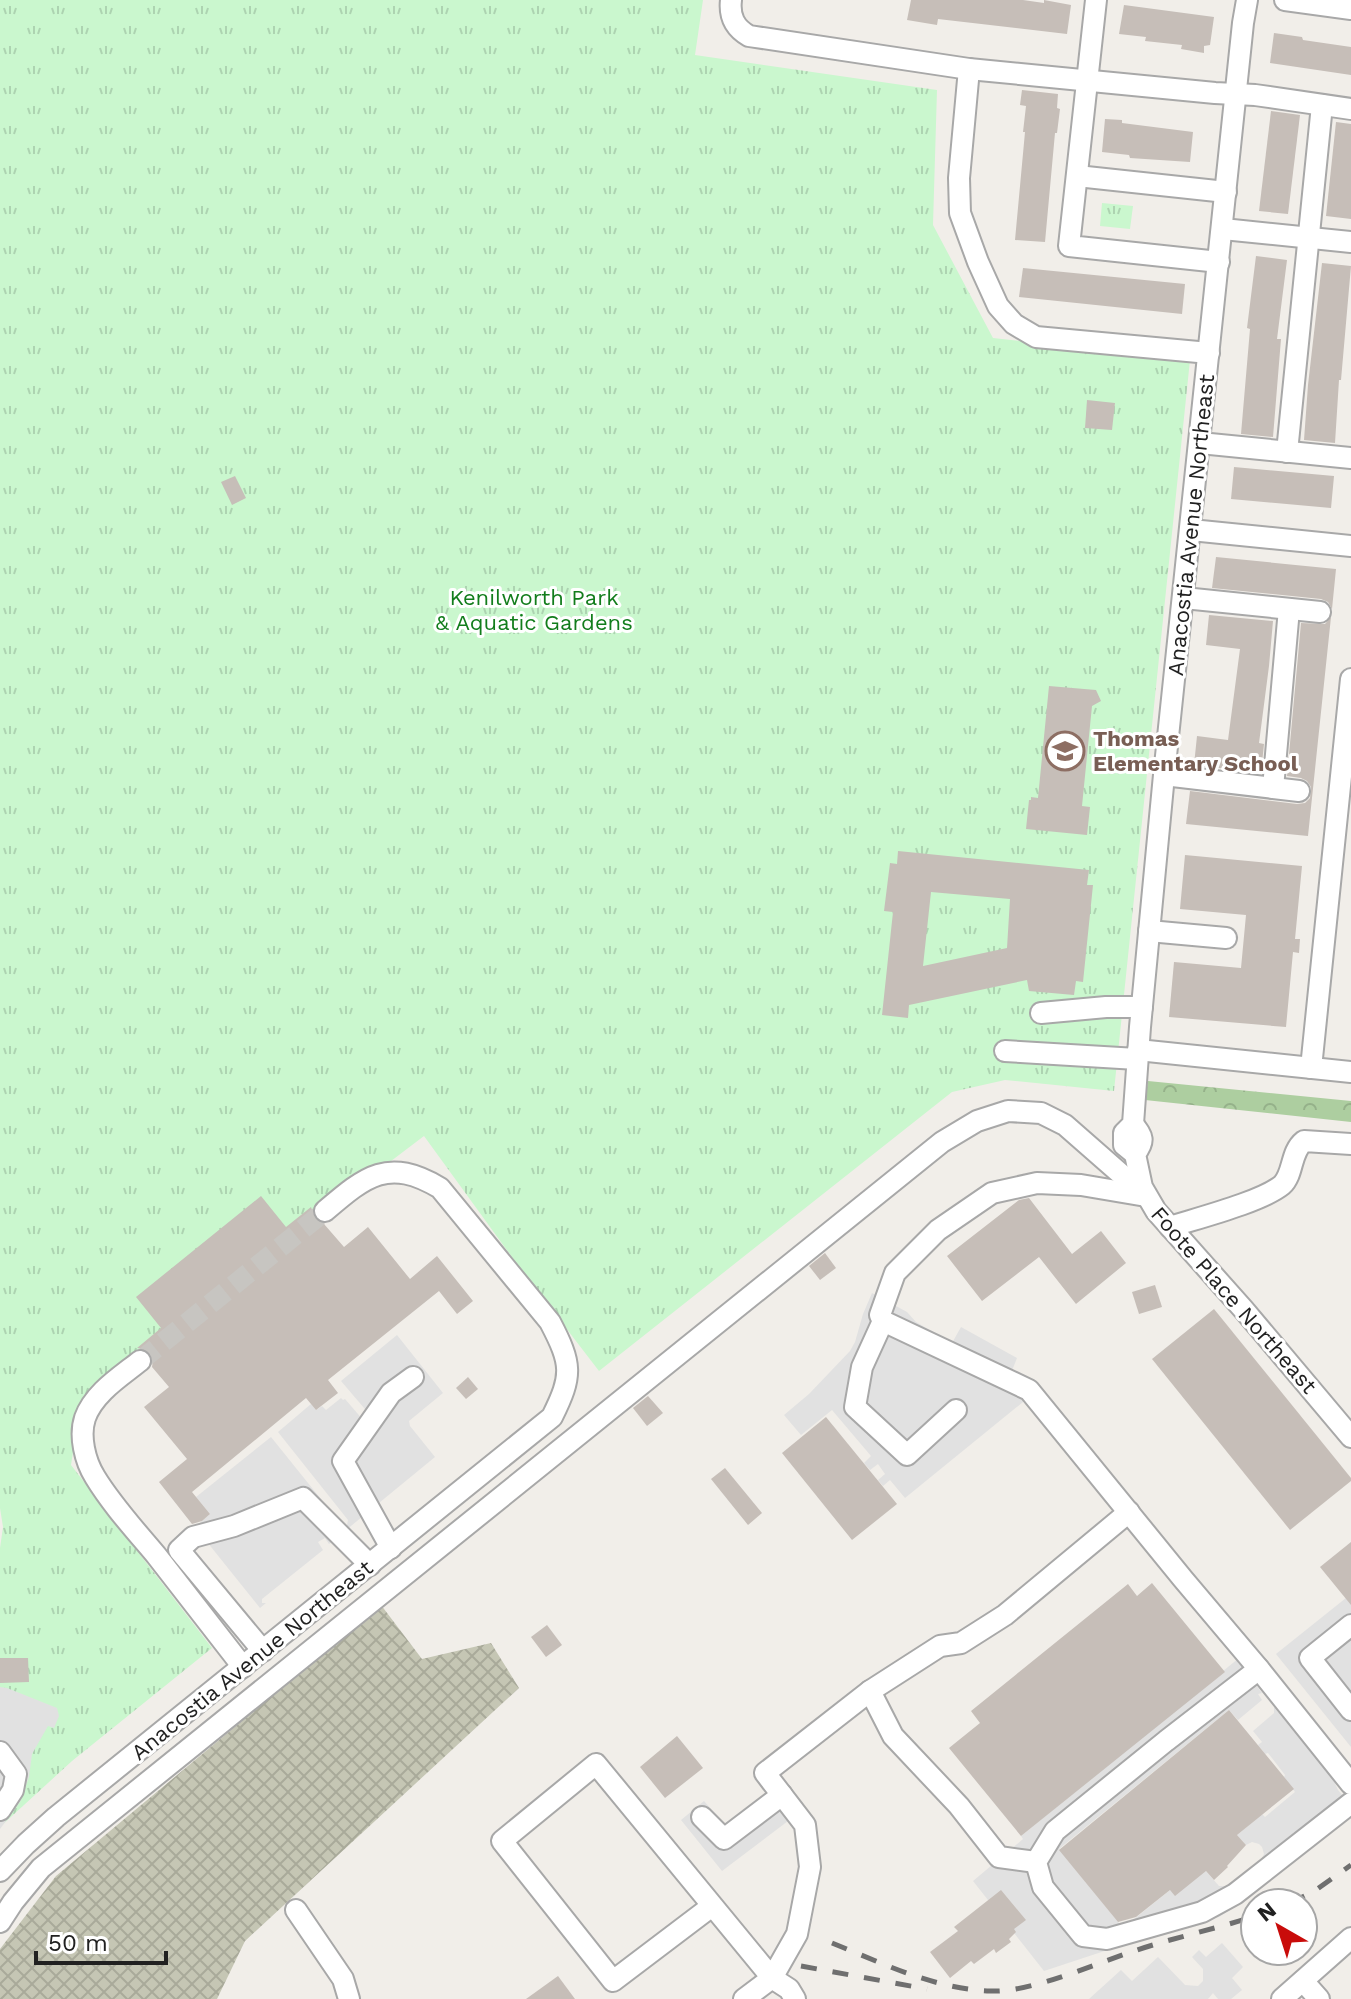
<svg xmlns="http://www.w3.org/2000/svg" width="1351" height="1999" viewBox="0 0 1351 1999" font-family="'Work Sans',sans-serif">
<defs>
<pattern id="construction-cross-hatch" width="8" height="8" patternUnits="userSpaceOnUse" patternTransform="scale(2)"><rect width="8" height="8" fill="#c5c6b4"/><path d="M0 0l8 8M0 8l8-8" fill="none" stroke="#a9aa9a"/></pattern>
<pattern id="forest-crowns" width="20" height="18" patternUnits="userSpaceOnUse" patternTransform="scale(2)"><rect width="20" height="18" fill="#adcea0"/><path d="M2 6a3 3 0 1 1 6 0M12 15a3 3 0 1 1 6 0" fill="none" stroke="#95b18a"/></pattern>
<pattern id="park-tufts" width="24" height="20" patternUnits="userSpaceOnUse" patternTransform="scale(2)"><rect width="24" height="20" fill="#caf7ce"/><path d="M3 7l-1-3M5 7V3M7 7l1-3M15 17l-1-3M17 17v-4M19 17l1-3" fill="none" stroke="#add3b1"/></pattern>
</defs>
<rect width="100%" height="100%" fill="#f1eee9"/>
<path fill="url(#construction-cross-hatch)" d="M381 1605 422 1659 491 1643 519 1688 245 1941 217 1999H0V1949L56 1876Z"/>
<path fill="url(#forest-crowns)" d="M1148 1081 1351 1101V1122L1145 1100Z"/>
<g fill="url(#park-tufts)">
<path d="M0 0H703L695 55 937 90 933 225 993 338 1190 360 1114 1091 1005 1080 952 1092 599 1371 519 1267 424 1136 93 1387 78 1420 71 1465 212 1648 72 1761 0 1827V1548L3 1527 0 1508Z"/>
<path d="M1102 203 1133 206 1130 229 1100 226Z"/>
</g>
<g fill="#e1e1e1">
<path d="M872 1293 907 1312 916 1322 952 1343 961 1327 1017 1358 1011 1373 1039 1389 905 1498 890 1480 883 1486 878 1480 885 1474 878 1464 870 1470 864 1463 871 1456 832 1410 801 1435 784 1415 809 1394 850 1351 855 1342 863 1314Z"/>
<path d="M397 1335 443 1393 409 1421 410 1426 435 1457 329 1544 325 1538 318 1542 323 1550 262 1599V1603H266L260 1608 195 1527 210 1514 196 1497 271 1437 341 1524 347 1525 348 1520 278 1432 311 1404 316 1410 322 1406 326 1410 341 1398 343 1400 345 1399 364 1421 370 1415 341 1381Z"/>
<path d="M1351 1594V1747L1276 1654Z"/>
<path d="M1239 1658 1253 1681 1262 1693 1258 1694 1262 1700 1238 1720 1229 1710 1059 1849 1123 1928 1170 1890 1206 1871 1219 1886H1229L1260 1861 1264 1854 1262 1847 1259 1844 1252 1842 1246 1845 1237 1835 1262 1814 1265 1817 1295 1792 1284 1777 1285 1775 1268 1753 1265 1754 1258 1745 1262 1742 1253 1731 1274 1713V1707L1333 1779 1338 1790 1351 1805V1816L1345 1818 1241 1903 1219 1917 1156 1934 1044 1971 973 1881 1023 1839 1021 1836Z"/>
<path d="M0 1687 7 1688 57 1708 59 1716 54 1728 48 1726 32 1754 29 1777 20 1802 0 1829Z"/>
<path d="M765 1794 788 1821 722 1871 681 1820 704 1801 725 1825Z"/>
<path d="M1222 1943 1243 1967 1232 1978 1242 1990 1231 1999H1218L1213 1993 1208 1999H1089L1121 1970 1132 1981 1158 1957 1185 1985 1198 1986 1203 1981V1969L1192 1957 1199 1950 1206 1957Z"/>
</g>
<g fill="#c6beb8" fill-rule="evenodd">
<path d="M911 0H1023L1044 3V0L1071 5 1067 34 938 19 937 25 907 20Z"/>
<path d="M1124 5 1214 17 1210 45 1204 46V53L1181 49 1182 45 1145 41 1146 37 1119 34Z"/>
<path d="M1274 33 1302 37 1303 40 1351 47V75L1270 63Z"/>
<path d="M1022 90 1058 94 1057 108 1060 109 1057 133H1055L1045 242 1015 240 1025 132H1023L1026 106 1020 105Z"/>
<path d="M1271 111 1300 115 1288 214 1259 211Z"/>
<path d="M1105 119 1122 120V123L1193 132 1190 162 1130 158 1129 155 1102 152Z"/>
<path d="M1336 122 1351 124V219L1326 216Z"/>
<path d="M1256 256 1287 260 1277 339H1281L1273 437 1241 434 1250 329 1247 328Z"/>
<path d="M1322 263 1351 266 1341 380H1339L1335 443 1304 440 1308 385Z"/>
<path d="M1023 268 1185 284 1182 314 1019 297Z"/>
<path d="M1087 400 1115 403 1112 430 1085 428Z"/>
<path d="M1234 467 1334 476 1331 508 1231 499Z"/>
<path d="M235 476 246 498 232 505 221 482Z"/>
<path d="M1216 557 1336 569 1332 609 1328 602 1321 599 1212 588Z"/>
<path d="M1209 615 1273 621 1269 666 1259 743 1264 744 1261 773 1194 765 1197 736 1228 740 1240 649 1206 645Z"/>
<path d="M1331 617 1308 836 1186 824 1190 791 1297 804 1305 803 1310 798 1311 787 1307 781 1301 778 1287 776 1301 623 1325 624Z"/>
<path d="M1049 686 1096 690 1101 701 1092 706 1082 806 1090 807 1087 835 1026 829 1029 800H1031V797L1038 798Z"/>
<path d="M898 851 1089 870 1087 885H1093L1083 982 1076 981 1074 995 1029 991 1027 980 909 1005 908 1018 882 1015 893 912 884 911 890 863 897 864ZM931 892 1010 899 1007 948 923 966Z"/>
<path d="M1185 855 1302 866 1295 939H1300L1299 953 1293 952 1286 1027 1169 1017 1174 962 1241 968 1246 915 1180 909Z"/>
<path d="M261 1196 286 1227 311 1207 315 1219 324 1224 344 1247 368 1227 410 1279 437 1256 473 1301 457 1314 439 1291 328 1380 338 1393 316 1410 306 1398 192 1492 210 1514 202 1521 192 1524 159 1482 187 1459 144 1407 169 1387 152 1367 153 1360 150 1352 144 1349 137 1348 161 1328 136 1297Z"/>
<path d="M1029 1198 1072 1254 1101 1231 1126 1263 1076 1304 1039 1257 982 1301 947 1256 1019 1200Z"/>
<path d="M825 1253 836 1268 820 1280 809 1266Z"/>
<path d="M1155 1285 1162 1307 1139 1314 1132 1292Z"/>
<path d="M1214 1309 1351 1478V1481L1290 1530 1152 1359Z"/>
<path d="M468 1377 478 1389 466 1399 456 1388Z"/>
<path d="M648 1396 663 1413 647 1426 633 1408Z"/>
<path d="M826 1417 897 1504 852 1540 782 1453Z"/>
<path d="M725 1468 762 1513 748 1525 711 1479Z"/>
<path d="M1351 1542V1605L1320 1567Z"/>
<path d="M1152 1583 1225 1672 1021 1836 949 1748 980 1723 971 1711 1128 1584 1137 1596Z"/>
<path d="M547 1625 562 1645 546 1657 531 1637Z"/>
<path d="M0 1658H28L29 1682 0 1683Z"/>
<path d="M1229 1710 1294 1789 1237 1835 1246 1845 1227 1866 1228 1867 1214 1880 1206 1871 1175 1896 1170 1890 1136 1917 1118 1922 1059 1850Z"/>
<path d="M677 1736 703 1768 665 1798 640 1767Z"/>
<path d="M1001 1890 1026 1920 1014 1929 1016 1932 1009 1939 1011 1942 996 1953 994 1949 974 1964 971 1961 950 1978 930 1952 958 1931 954 1927Z"/>
<path d="M558 1976 575 1999H526Z"/>
</g>
<g fill="none" stroke-linecap="round" stroke-linejoin="round">
<path stroke="#c7c5c1" stroke-width="20" stroke-dasharray="20 10" stroke-linecap="butt" d="M140 1361 325 1211"/>
<defs>
<g id="minor">
<path d="M731 0C729 17 735 28 749 36L969 69 1215 93 1255 95 1351 109"/>
<path d="M1096 0 1069 246 1219 262"/>
<path d="M1285 0 1351 9"/>
<path d="M969 69 959 178 960 213 978 262 998 306 1014 324 1036 337 1209 353"/>
<path d="M1077 176 1226 192"/>
<path d="M1223 229 1351 242"/>
<path d="M1200 443 1351 458"/>
<path d="M1287 452 1322 105"/>
<path d="M1191 530 1351 546"/>
<path d="M1184 598 1320 612"/>
<path d="M1164 775 1299 791"/>
<path d="M1273 788 1289 609"/>
<path d="M1149 931 1226 938"/>
<path d="M1041 1013 1106 1007H1142"/>
<path d="M1138 1050 1351 1072"/>
<path d="M1005 1051 1137 1059"/>
<path d="M1311 1068 1351 679"/>
<path d="M1133 1124C1142 1136 1146 1140 1135 1154L1142 1187 1156 1211 1244 1310 1351 1437"/>
<path d="M1135 1154 1124 1145V1133L1133 1124 1140 1027 1164 775 1243 23 1247 0"/>
<path d="M1146 1196 1081 1185 1037 1183 992 1193 938 1230 895 1273 880 1315 883 1321 1029 1390 1183 1579 1259 1669 1351 1784"/>
<path d="M1170 1227C1198 1218 1261 1202 1282 1185 1294 1174 1290 1152 1304 1141L1351 1144"/>
<path d="M883 1321 862 1367 855 1407 907 1455 956 1410"/>
<path d="M140 1361C120 1377 94 1393 85 1418 79 1436 85 1461 95 1477 112 1505 135 1530 156 1555 185 1592 214 1630 243 1667"/>
<path d="M391 1548 343 1461 391 1393 413 1377"/>
<path d="M1351 1625 1310 1658 1351 1710"/>
<path d="M263 1651 179 1550 193 1537 234 1526 303 1498 370 1565"/>
<path d="M1259 1669 1166 1741 1055 1831 1036 1862 1043 1887 1083 1936 1107 1939 1202 1912 1235 1894 1351 1803"/>
<path d="M870 1691 893 1736 959 1806 999 1857 1036 1862"/>
<path d="M0 1752 16 1774 13 1790 0 1810"/>
<path d="M702 1817 724 1839 782 1795"/>
<path d="M0 1871 26 1844 56 1817 552 1417C573 1375 572 1364 550 1322L440 1188C388 1157 366 1176 325 1211"/>
<path d="M712 1906 613 1981 502 1841 596 1764 772 1978 797 1934 810 1867 805 1825 765 1773 870 1691 940 1646 961 1643 1005 1615 1129 1512"/>
<path d="M296 1910 343 1979 349 1999"/>
<path d="M0 1922 13 1902 41 1868 942 1142 977 1121 1008 1111 1041 1113 1065 1125 1146 1196"/>
<path d="M1303 1981 1319 1999"/>
<path d="M744 1999 772 1978 789 1989 795 1999"/>
<path d="M1282 1999 1351 1938"/>
</g>
</defs>
<use href="#minor" stroke="#a8a8a8" stroke-width="24"/>
<use href="#minor" stroke="#fff" stroke-width="20"/>
<g stroke="#6f6f6f" stroke-width="5" stroke-dasharray="16 16" stroke-linecap="butt">
<path d="M1290 1903 1313 1892 1351 1865"/>
<path d="M832 1943C882 1963 934 1989 990 1991 1031 1993 1096 1963 1137 1950 1176 1937 1216 1929 1255 1916"/>
<path d="M801 1966 927 1989"/>
</g>
</g>
<defs>
<symbol id="school-ring" viewBox="-11 -11 22 22"><circle r="9.5" fill="#fff" stroke="#8d6e63" stroke-width="1.5"/><path d="M0-5L7-2L0 1L-7-2ZM-4 1L0 2.5L4 1V4Q0 6-4 4Z" fill="#8d6e63"/></symbol>
</defs>
<g fill-rule="evenodd">
<use href="#school-ring" x="1043" y="729" width="44" height="44"/>
</g>
<g text-anchor="middle" dominant-baseline="central" stroke-width="6" stroke-linejoin="round" paint-order="stroke">
<g font-size="22" fill="#212121" stroke="#fff">
<text transform="translate(1191 525) rotate(-84)">Anacostia Avenue Northeast</text>
<text transform="translate(1234 1300) rotate(49)">Foote Place Northeast</text>
<text transform="translate(252 1660) rotate(-39)">Anacostia Avenue Northeast</text>
</g>
<g font-size="22" fill="#127d1c" stroke="#fff">
<text x="534" y="597">Kenilworth Park<tspan x="534" dy="25">&amp; Aquatic Gardens</tspan></text>
</g>
<g font-size="22" font-weight="bold" fill="#785e54" stroke="#fff" text-anchor="start">
<text x="1093" y="738">Thomas<tspan x="1093" dy="25">Elementary School</tspan></text>
</g>
</g>
<g transform="translate(1279 1927) rotate(321)"><circle r="38" fill="#ffffff" stroke="#a6a6a6" stroke-width="2"/>
<path d="M0-6L14 30L0 20L-14 30Z" fill="#c90c0a"/>
<text y="-12" font-size="22" font-weight="bold" text-anchor="middle" fill="#212121">N</text>
</g>
<path d="M36 1951v12h130v-12" fill="none" stroke="#212121" stroke-width="4"/>
<text x="48" y="1951" font-size="24" fill="#212121" stroke="#ffffff" stroke-width="6" paint-order="stroke">50 m</text>
</svg>
